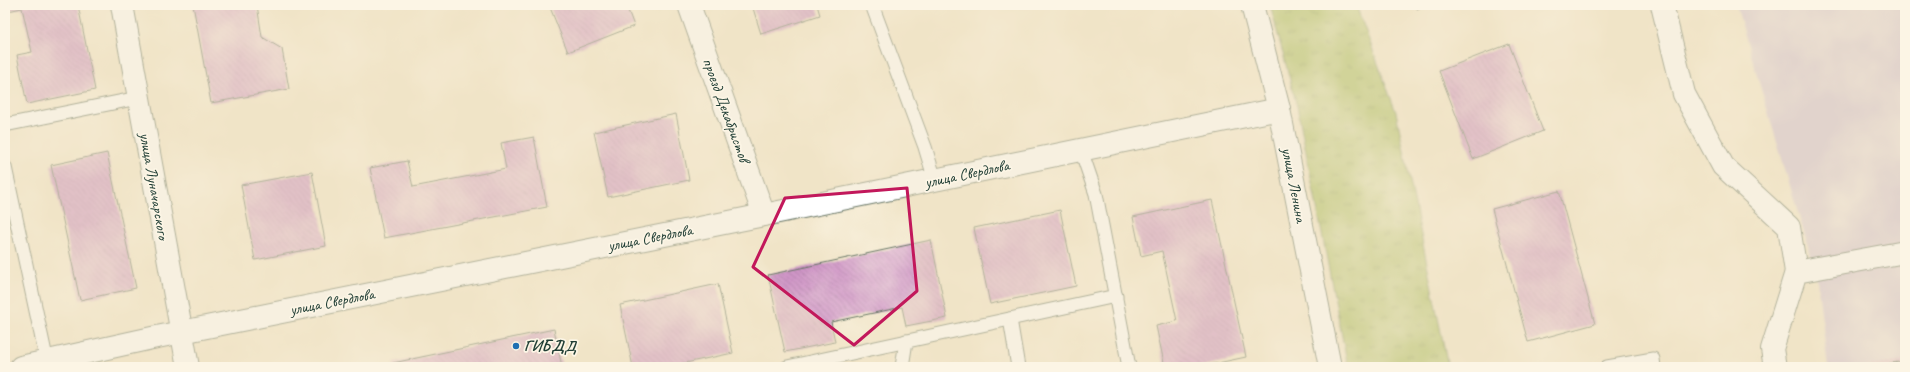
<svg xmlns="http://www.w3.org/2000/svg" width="1910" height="372" viewBox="0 0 1910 372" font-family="Caveat,sans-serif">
<defs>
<pattern id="grass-tufts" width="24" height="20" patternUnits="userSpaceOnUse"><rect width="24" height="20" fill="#acbf63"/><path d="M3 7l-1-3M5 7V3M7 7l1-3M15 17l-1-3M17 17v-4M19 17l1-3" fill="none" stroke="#8b9c52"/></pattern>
<pattern id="building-back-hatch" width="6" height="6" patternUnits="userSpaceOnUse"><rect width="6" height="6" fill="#d096c8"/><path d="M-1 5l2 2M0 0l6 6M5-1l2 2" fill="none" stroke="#a87ca3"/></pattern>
</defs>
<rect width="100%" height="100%" fill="#fcf5e5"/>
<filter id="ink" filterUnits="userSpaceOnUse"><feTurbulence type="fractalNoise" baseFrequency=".025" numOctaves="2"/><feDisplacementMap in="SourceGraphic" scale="8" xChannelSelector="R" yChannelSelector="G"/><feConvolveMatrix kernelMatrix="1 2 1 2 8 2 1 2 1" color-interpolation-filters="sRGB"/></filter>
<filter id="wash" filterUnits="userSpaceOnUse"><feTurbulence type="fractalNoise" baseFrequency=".012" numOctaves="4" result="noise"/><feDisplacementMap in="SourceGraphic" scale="16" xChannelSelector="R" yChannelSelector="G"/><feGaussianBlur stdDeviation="0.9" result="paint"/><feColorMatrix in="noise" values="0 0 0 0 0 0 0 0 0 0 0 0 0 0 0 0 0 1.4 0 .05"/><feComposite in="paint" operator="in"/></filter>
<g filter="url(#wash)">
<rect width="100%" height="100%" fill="#f0e4c7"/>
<path fill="#cebed2" d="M1736 5H1905V367H1828L1816 273Z"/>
<path fill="url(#grass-tufts)" stroke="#667e4c" d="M1270 5H1356L1396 112 1448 367H1348L1297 106Z"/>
<g id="blocks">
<g fill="url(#building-back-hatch)">
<path d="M7 5H78L95 90 27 104 17 55 32 52 22 8 8 11Z"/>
<path d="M193 5H257L262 37 282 49 289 89 211 103Z"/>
<path d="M549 5H626L634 26 568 52Z"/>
<path d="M752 5H817L820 15 761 34Z"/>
<path d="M1416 5H1426L1417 9Z"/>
<path d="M1509 44 1543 131 1473 159 1439 71Z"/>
<path d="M676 114 689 180 608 197 594 132Z"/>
<path d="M534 137 547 207 384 238 370 168 407 161 413 187 506 169 501 143Z"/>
<path d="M107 153 136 288 80 300 51 165Z"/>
<path d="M312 172 326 246 255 260 241 185Z"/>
<path d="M1559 191 1595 324 1528 342 1492 209Z"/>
<path d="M1212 200 1246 357 1199 367H1165L1156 326 1177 321 1162 251 1141 256 1133 217Z"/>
<path d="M1060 210 1076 286 990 304 974 228Z"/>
<path d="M931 240 947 318 906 326 902 307 831 322 835 342 785 352 768 275Z"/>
<path d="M718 284 733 353 666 367H633L620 305Z"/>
<path d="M554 329 562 367H394L393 363Z"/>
<path d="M1905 361V367H1871V366Z"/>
</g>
</g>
</g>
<g filter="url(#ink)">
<use href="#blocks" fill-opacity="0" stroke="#687767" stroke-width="1"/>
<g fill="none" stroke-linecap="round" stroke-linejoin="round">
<defs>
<g id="lane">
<path d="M872 5 925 147 935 180"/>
<path d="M5 125 138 98"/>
<path d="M1081 150 1096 194 1129 367"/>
<path d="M5 167 47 362"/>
<path d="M1010 319 1018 367"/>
<path d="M787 367 1116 296"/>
<path d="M902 367 906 341"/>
<path d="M1607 367 1653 359 1654 367"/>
</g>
<g id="street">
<path d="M689 5 764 215"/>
<path d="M1662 5 1684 94 1723 166 1789 227 1796 272"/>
<path d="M21 367 152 338 764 215 1279 109"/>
<path d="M1775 367 1772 349 1796 272 1905 252"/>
</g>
<g id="secondary">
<path d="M122 5 188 367"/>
<path d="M1252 5 1279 109 1330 367"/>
</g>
</defs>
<use href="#lane" stroke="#687767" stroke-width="15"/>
<use href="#street" stroke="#687767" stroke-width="24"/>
<use href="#secondary" stroke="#687767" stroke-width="24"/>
<use href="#lane" stroke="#fff" stroke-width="13"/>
<use href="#street" stroke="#fff" stroke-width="22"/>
<use href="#secondary" stroke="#fff" stroke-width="22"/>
</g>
</g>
<path d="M0 0H1910V372H0ZM907 188 917 291 854 345 753 267 785 198Z" fill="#f0e4c7" fill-opacity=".55" fill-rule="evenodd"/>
<path fill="none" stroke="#c2185b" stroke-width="3" stroke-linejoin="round" d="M907 188 917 291 854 345 753 267 785 198Z"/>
<circle fill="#1f6fb2" stroke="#fcf5e5" stroke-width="1.5" cx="516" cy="346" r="4"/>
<g text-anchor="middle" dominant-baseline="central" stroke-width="3.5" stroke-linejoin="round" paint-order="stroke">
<g font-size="16" fill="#1f3d34" stroke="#fcf5e5">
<text transform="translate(726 110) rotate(70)">проезд Декабристов</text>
<text transform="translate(967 174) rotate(-12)">улица Свердлова</text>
<text transform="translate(1294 185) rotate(79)">улица Ленина</text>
<text transform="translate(154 186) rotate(80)">улица Луначарского</text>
<text transform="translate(650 238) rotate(-11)">улица Свердлова</text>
<text transform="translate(332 302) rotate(-11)">улица Свердлова</text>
</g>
<g font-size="16" font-weight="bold" fill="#1f3d34" stroke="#fcf5e5" text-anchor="start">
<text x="524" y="346">ГИБДД</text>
</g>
</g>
<rect width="1910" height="372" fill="none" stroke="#fcf5e5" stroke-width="20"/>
</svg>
